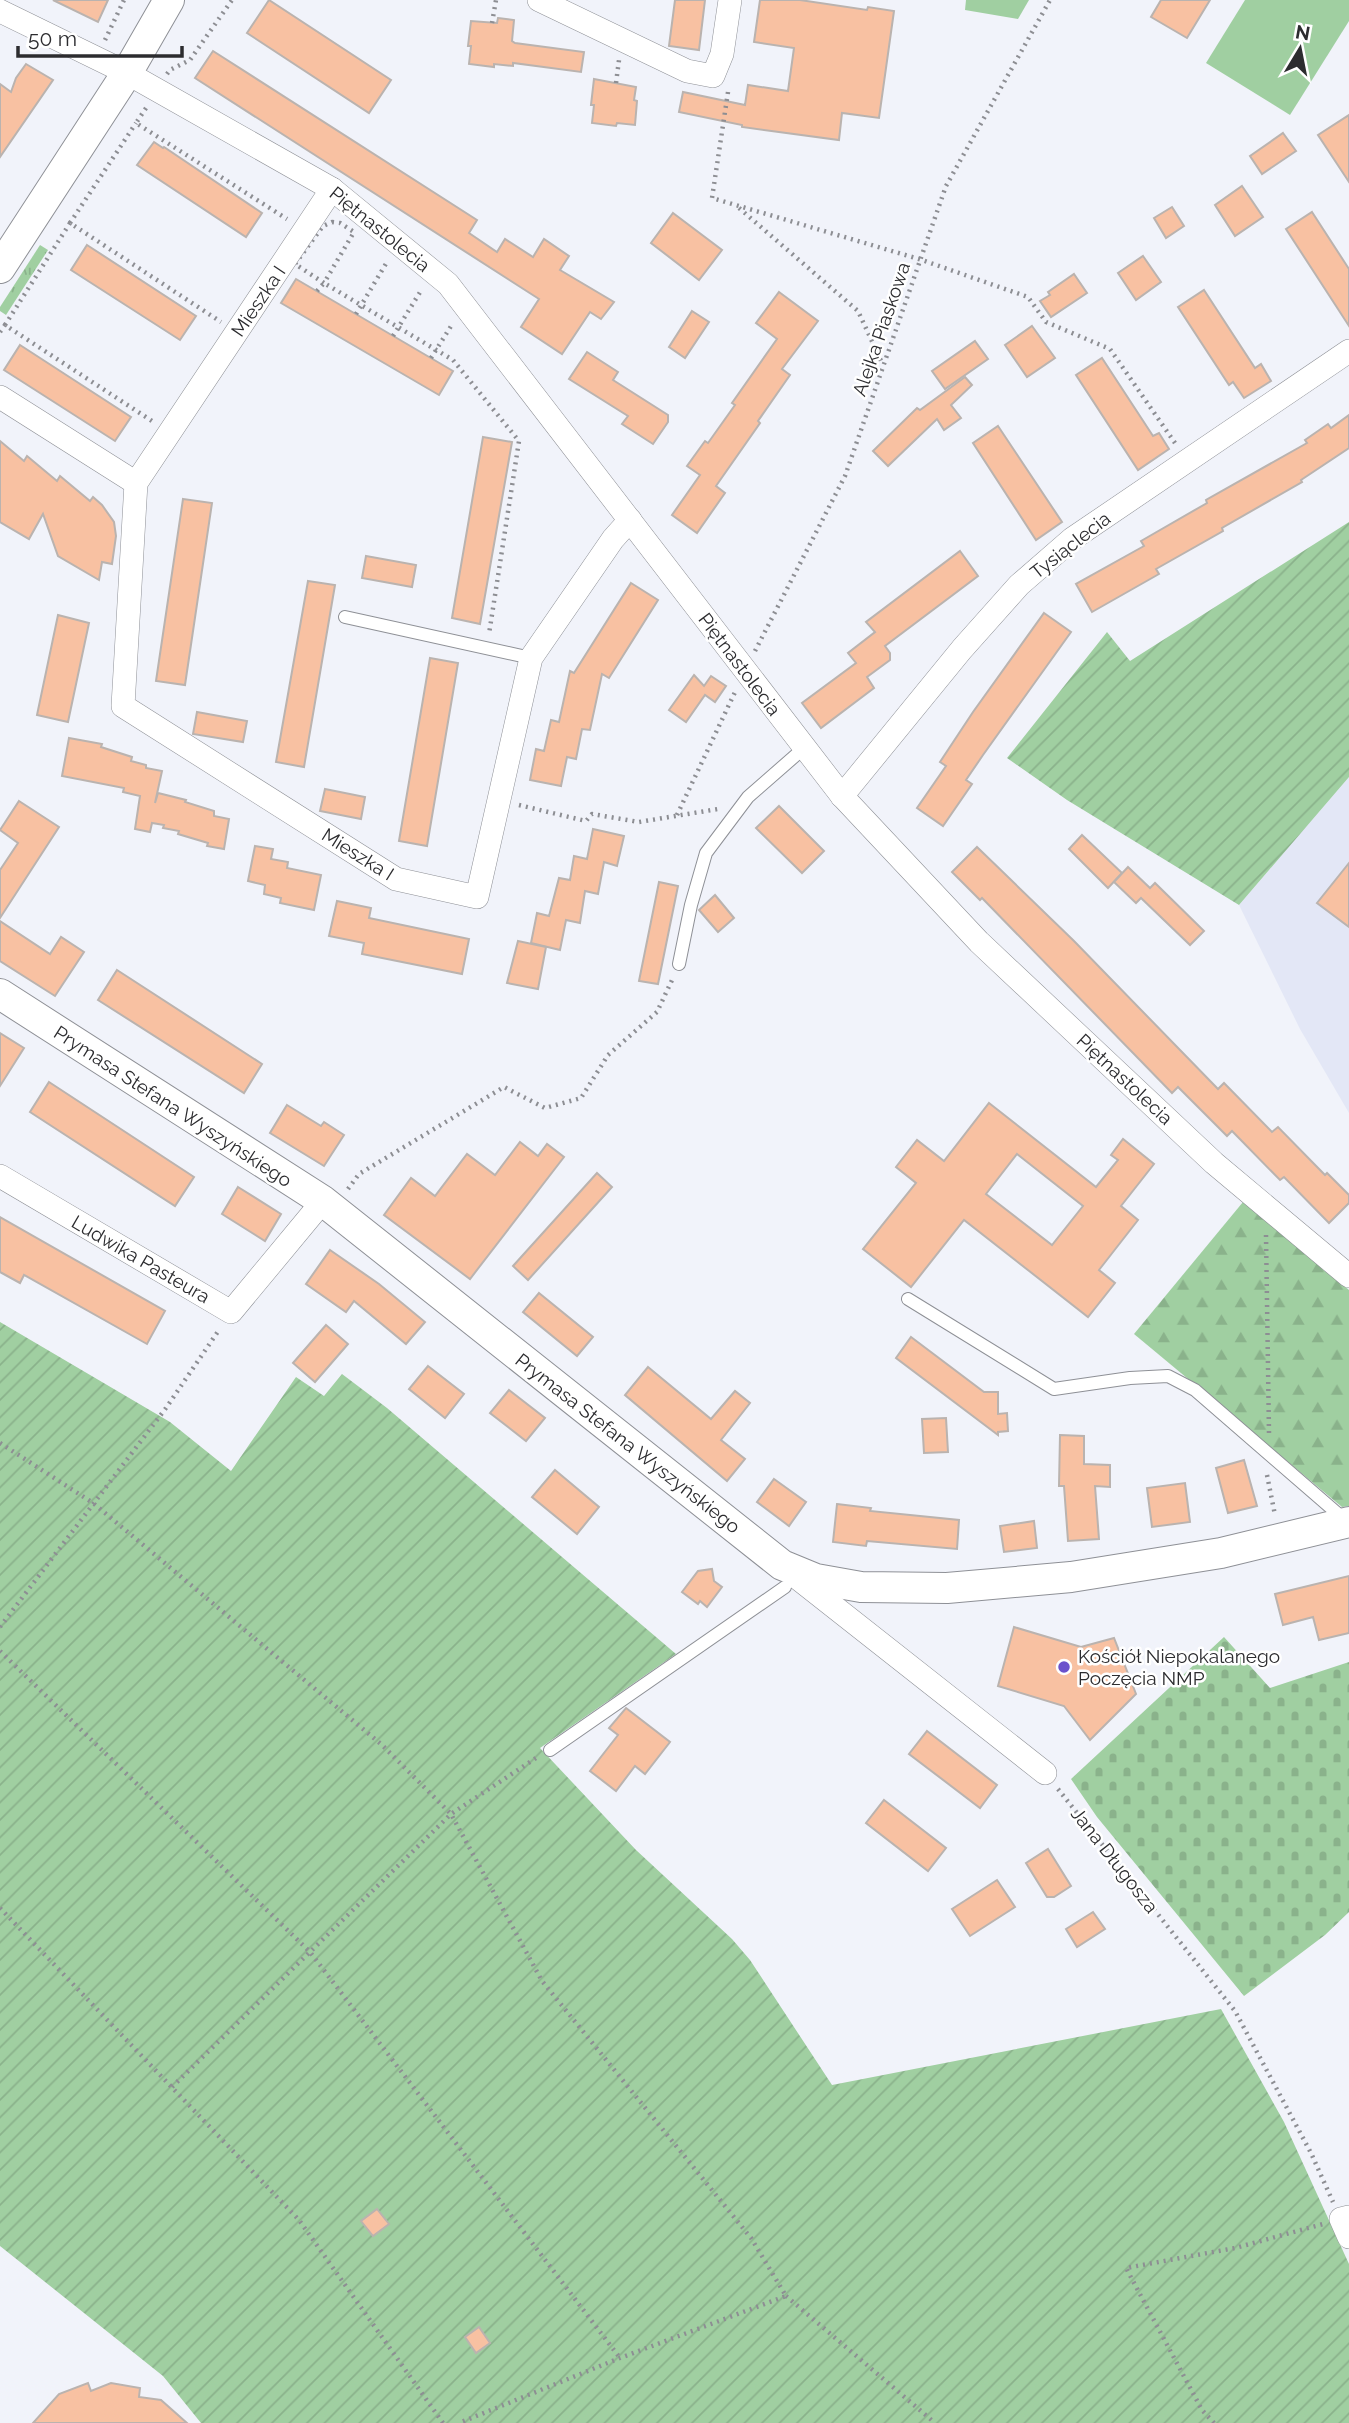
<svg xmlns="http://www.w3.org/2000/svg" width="1349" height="2423" viewBox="0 0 1349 2423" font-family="Raleway,sans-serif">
<defs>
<pattern id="grass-tufts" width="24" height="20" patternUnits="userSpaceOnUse" patternTransform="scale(1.75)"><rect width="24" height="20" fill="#a0cfa1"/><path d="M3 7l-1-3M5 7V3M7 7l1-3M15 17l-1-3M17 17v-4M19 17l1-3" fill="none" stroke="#8ab28b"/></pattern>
<pattern id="forest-firs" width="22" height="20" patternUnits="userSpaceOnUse" patternTransform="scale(1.75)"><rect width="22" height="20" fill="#a0cfa1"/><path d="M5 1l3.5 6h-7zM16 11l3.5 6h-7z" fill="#8ab28b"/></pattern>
<pattern id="cemetery-stones" width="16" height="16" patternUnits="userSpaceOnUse" patternTransform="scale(1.75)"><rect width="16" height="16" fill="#a0cfa1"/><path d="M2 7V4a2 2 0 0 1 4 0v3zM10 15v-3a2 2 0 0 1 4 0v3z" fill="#8ab28b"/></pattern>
<pattern id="garden-furrows" width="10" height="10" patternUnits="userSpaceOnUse" patternTransform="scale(1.75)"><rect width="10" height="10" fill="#a0cfa1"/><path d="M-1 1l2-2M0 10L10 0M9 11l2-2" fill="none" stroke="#8ab28b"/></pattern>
</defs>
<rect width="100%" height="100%" fill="#f1f3fa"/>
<path fill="#e3e7f6" d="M1349 777V1113L1300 1029 1239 905Z"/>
<path fill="url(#grass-tufts)" d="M40 245 48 250 6 315 0 311V307Z"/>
<path fill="url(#forest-firs)" d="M1243 1202 1349 1290V1506L1342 1507 1134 1334Z"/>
<path fill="url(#cemetery-stones)" d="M1224 1637 1270 1688 1349 1662V1912L1325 1935 1244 1996 1097 1817 1071 1779Z"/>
<g fill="#a0cfa1">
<path d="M966 0H1029L1018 19 965 10Z"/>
<path d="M1245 0H1349V21L1290 115 1206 63Z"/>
</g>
<g fill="url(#garden-furrows)">
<path d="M1349 522V777L1239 905 1067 800 1007 758 1107 632 1130 661Z"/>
<path d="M0 1322 170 1422 231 1471 296 1377 324 1396 342 1374 387 1408 676 1654 540 1748 636 1850 732 1939 750 1960 832 2085 1221 2009 1284 2122 1349 2264V2423H201L163 2376 0 2246Z"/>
</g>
<g fill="#f8c1a2" stroke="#bab3af" stroke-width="2" fill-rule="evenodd">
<path d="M53 0H108L98 22Z"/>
<path d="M269 0 391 80 369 113 247 33Z"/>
<path d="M675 0H705L699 50 669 46Z"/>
<path d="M760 0H800L867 10 868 7 894 11 879 118 842 113 839 140 742 127V125L679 112 683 92 745 105 748 85 788 91 794 48 754 42Z"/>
<path d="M1161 0H1210L1187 38 1151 17Z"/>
<path d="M498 18 514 20 512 41 515 43 584 52 581 72 513 63V66L494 64V67L469 64 471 46H468L471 21 497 23Z"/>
<path d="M213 51 477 220 469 233 497 252 505 239 533 257 544 239 569 256 560 270 614 302 601 319 590 312 562 354 521 327 539 299 195 78Z"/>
<path d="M26 64 53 80 0 157V84L11 92 16 78Z"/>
<path d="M594 79 636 87 634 100 637 101 635 125 617 123 616 126 592 123 594 105H591Z"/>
<path d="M1349 115V182L1318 135Z"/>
<path d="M1283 133 1296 151 1262 174 1250 156Z"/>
<path d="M154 142 163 148 164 147 262 213 246 237 137 165Z"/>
<path d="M1242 186 1263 217 1235 236 1215 205Z"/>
<path d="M1172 207 1184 226 1166 238 1154 218Z"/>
<path d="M1312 212 1349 269V326L1286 229Z"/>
<path d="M673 213 722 250 699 280 651 243Z"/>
<path d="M87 245 196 316 180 340 71 270Z"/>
<path d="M1143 256 1161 282 1136 300 1118 273Z"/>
<path d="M1074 274 1087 293 1051 317 1040 301 1050 295 1048 292Z"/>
<path d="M296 279 453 371 439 395 281 303Z"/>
<path d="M1204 290 1255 368 1261 364 1271 381 1244 398 1233 382 1229 385 1178 307Z"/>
<path d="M779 292 818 321 782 369 790 375 758 421 760 423 716 486 725 493 697 533 672 515 700 475 687 466 705 441 708 443 735 405 732 403 777 339 756 323Z"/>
<path d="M692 311 709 322 685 358 669 347Z"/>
<path d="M1032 326 1055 358 1027 377 1005 345Z"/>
<path d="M975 341 988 359 945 389 932 371Z"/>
<path d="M20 345 131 417 115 441 4 370Z"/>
<path d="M587 352 618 372 613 380 668 415V422L653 444 622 424 628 416 569 379Z"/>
<path d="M1102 358 1153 436 1159 433 1169 449 1138 470 1076 375Z"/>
<path d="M965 377 972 385 951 405 961 418 944 430 937 419 888 466 873 451 917 408 920 410Z"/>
<path d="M1349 415V448L1301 480 1302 482 1222 528 1223 531 1156 569 1159 574 1092 612 1076 584 1144 546 1141 541 1207 503 1206 500 1307 443 1305 440 1328 424 1331 428Z"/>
<path d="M998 426 1062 522 1036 540 973 443Z"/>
<path d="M483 437 512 442 480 624 452 618Z"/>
<path d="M0 441 24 461 27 456 57 481 60 476 90 501 93 497 102 505 114 522 116 536 112 564 102 562 99 580 58 556 43 514 29 539 0 522Z"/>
<path d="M183 499 212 503 185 685 156 681Z"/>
<path d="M960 551 978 576 885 646 890 653V660L867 677 874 688 821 728 802 703 856 663 848 653 875 632 866 622Z"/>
<path d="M366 556 416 565 412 587 362 578Z"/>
<path d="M308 581 335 585 304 767 276 762Z"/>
<path d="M631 583 658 600 609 678 602 674 590 730 582 729 576 759 567 757 561 786 530 780 536 749 544 751 551 720 559 722 570 671 574 673Z"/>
<path d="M1044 613 1071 632 983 755 966 780 972 784 943 826 917 808 946 766 940 762 973 712Z"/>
<path d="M58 615 89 623 68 722 37 715Z"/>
<path d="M430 658 458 663 427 846 399 841Z"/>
<path d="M694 675 704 686 711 676 726 686 715 702 705 695 686 722 669 710Z"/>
<path d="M197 712 247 721 243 742 193 734Z"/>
<path d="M69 738 102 744 101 747 132 757 131 761 146 765V768L162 771 155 803 158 793 186 800 185 802 214 811V816L229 819 224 849 207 846 208 843 178 834 179 831 163 828 164 825 152 823 150 832 135 829 140 796 123 792 124 788 62 776Z"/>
<path d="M325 789 365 797 361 819 320 811Z"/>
<path d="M19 801 59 827 0 918V870L18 843 0 830Z"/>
<path d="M779 806 824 851 802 873 756 828Z"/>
<path d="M593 829 624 836 617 866 604 862 598 894 585 891 580 923 566 920 560 950 531 943 537 913 549 916 559 878 570 880 574 856 587 859Z"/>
<path d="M1082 835 1122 873 1108 888 1069 849Z"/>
<path d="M255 846 273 849 271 859 288 862 287 868 321 875 314 910 280 903 281 898 264 894 265 885 248 881Z"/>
<path d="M977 847 1074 941 1218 1089 1224 1083 1272 1132 1278 1127 1325 1175 1327 1173 1349 1195V1203L1329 1223 1284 1177 1280 1180 1232 1131 1227 1136 1178 1087 1172 1093 982 898 980 900 952 872Z"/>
<path d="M1349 863V927L1317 903Z"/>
<path d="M1128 867 1150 888 1155 883 1204 931 1190 945 1141 898 1136 903 1114 882Z"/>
<path d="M659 882 678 886 658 984 639 981Z"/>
<path d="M715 895 734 918 718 932 699 910Z"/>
<path d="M337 901 371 908 369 918 469 939 462 974 362 954 364 943 329 936Z"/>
<path d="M0 921 50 954 61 937 84 952 55 996 0 961Z"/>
<path d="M518 941 546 947 538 989 507 983Z"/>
<path d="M117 970 262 1064 244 1093 98 1000Z"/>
<path d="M0 1033 24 1048 0 1086Z"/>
<path d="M49 1082 194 1177 175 1206 30 1112Z"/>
<path d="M989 1103 1096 1187 1118 1160 1111 1155 1123 1139 1154 1164 1121 1206 1138 1220 1099 1270 1115 1283 1088 1317 964 1220 911 1287 863 1249 916 1183 896 1167 917 1140 944 1161ZM1017 1154 1083 1206 1052 1245 986 1194Z"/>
<path d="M287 1105 321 1126 324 1122 344 1135 324 1166 270 1133Z"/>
<path d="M520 1142 538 1156 547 1144 564 1157 470 1279 384 1215 411 1178 435 1196 467 1154 495 1175Z"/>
<path d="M597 1173 612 1187 528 1280 513 1266Z"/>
<path d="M238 1187 281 1214 265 1241 222 1214Z"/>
<path d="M0 1217 165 1311 147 1344 24 1275 20 1283 0 1272Z"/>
<path d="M330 1250 379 1284 425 1322 406 1344 354 1301 346 1312 306 1284Z"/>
<path d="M539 1293 593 1337 577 1356 523 1312Z"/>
<path d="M326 1325 348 1344 315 1382 293 1363Z"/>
<path d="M911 1337 984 1392H998V1414L1007 1413 1008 1431 998 1432V1435L896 1358Z"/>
<path d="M428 1366 464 1394 445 1418 409 1389Z"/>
<path d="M648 1367 711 1419 735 1391 750 1403 721 1440 745 1459 727 1481 625 1395Z"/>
<path d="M509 1390 545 1418 526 1441 490 1413Z"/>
<path d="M946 1418 948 1452 924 1453 922 1419Z"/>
<path d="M1060 1435 1084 1436V1464L1110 1465V1487L1095 1486 1099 1539 1068 1541 1064 1486H1059Z"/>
<path d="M1244 1460 1257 1506 1228 1513 1216 1468Z"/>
<path d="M555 1470 599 1507 577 1534 532 1497Z"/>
<path d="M774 1479 806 1502 789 1526 757 1502Z"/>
<path d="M1185 1483 1190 1522 1152 1527 1147 1488Z"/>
<path d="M837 1504 871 1508 870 1511 959 1520 957 1549 867 1541 866 1546 833 1542Z"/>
<path d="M1034 1521 1037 1548 1004 1552 1000 1526Z"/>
<path d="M712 1569 714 1581 722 1587 707 1607 700 1601 698 1604 682 1592 698 1571Z"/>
<path d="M1349 1576V1633L1319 1640 1313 1617 1283 1625 1275 1594Z"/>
<path d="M1014 1627 1081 1647 1114 1638 1136 1694 1090 1740 1064 1706 998 1686Z"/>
<path d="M626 1708 670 1742 645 1774 635 1766 616 1791 590 1771 618 1735 609 1728Z"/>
<path d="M927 1731 997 1785 980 1808 909 1754Z"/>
<path d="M884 1800 946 1848 928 1871 866 1823Z"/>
<path d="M1048 1849 1071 1886 1054 1897H1047L1026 1863Z"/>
<path d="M997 1880 1015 1907 970 1936 952 1909Z"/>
<path d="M1093 1912 1105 1929 1077 1947 1066 1929Z"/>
<path d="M377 2209 389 2224 373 2236 361 2221Z"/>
<path d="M479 2327 490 2343 476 2353 465 2337Z"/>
<path d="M88 2383 91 2391 111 2383 140 2388 139 2397 161 2400 187 2423H33L59 2394Z"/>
</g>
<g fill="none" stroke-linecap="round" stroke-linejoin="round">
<defs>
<g id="service">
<path d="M345 617 531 658"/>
<path d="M679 964 691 905 706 853 748 797 804 748"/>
<path d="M908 1299 1054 1389 1130 1378 1168 1376 1195 1390 1345 1520"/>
<path d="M550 1750 785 1587"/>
</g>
<g id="minor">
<path d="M539 0 687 71 713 76 722 54 730 0"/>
<path d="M0 11 127 73 332 189 448 284 842 796 979 942 1214 1163 1349 1276"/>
<path d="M332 189 136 483 123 706 396 879 477 897 531 658 613 539 630 520"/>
<path d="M0 397 136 483"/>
<path d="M842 796 962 649 1019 585 1072 539 1349 351"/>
<path d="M0 1176 231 1312 323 1201"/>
<path d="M795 1576 1045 1773"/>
<path d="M1349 2217 1341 2219 1349 2237"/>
</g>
<g id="tertiary">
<path d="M0 268 127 73 169 0"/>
<path d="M0 994 323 1201 782 1565 816 1579 861 1587 947 1588 1071 1577 1221 1553 1349 1522"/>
</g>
</defs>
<use href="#service" stroke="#8e9096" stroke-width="14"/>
<use href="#minor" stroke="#8e9096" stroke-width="24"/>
<use href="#tertiary" stroke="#8e9096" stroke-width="32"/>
<g stroke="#8d8e93" stroke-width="4.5" stroke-dasharray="2 5" stroke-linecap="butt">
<path d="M492 23 496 0"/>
<path d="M105 40 124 0"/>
<path d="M167 74 170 70 190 60 232 0"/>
<path d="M616 83 619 60"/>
<path d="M728 92 712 198 919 259 1028 297 1046 322 1110 349 1175 443"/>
<path d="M146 108 136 123 287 219"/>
<path d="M739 208 858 311 882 363"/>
<path d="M332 222 340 223 354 232 324 283 295 264 323 226Z"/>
<path d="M70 223 136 123"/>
<path d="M317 291 324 283 453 360 519 441 489 634"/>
<path d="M356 314 387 262"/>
<path d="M5 325 70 223 221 322"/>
<path d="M0 332 5 325 152 421"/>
<path d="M393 336 422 289"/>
<path d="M431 358 453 323"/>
<path d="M755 651 845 476 946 186 1050 0"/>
<path d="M519 805 586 821 592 814 639 822 718 809"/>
<path d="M677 815 736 690"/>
<path d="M348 1189 359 1174 504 1087 545 1108 581 1098 608 1055 657 1012 673 978"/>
<path d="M1266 1235 1269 1433"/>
<path d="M0 1443 93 1503 382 1745 451 1814 542 1981 751 2238 786 2296 620 2358 459 2423"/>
<path d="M1267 1475 1275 1515"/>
<path d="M0 1627 166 1408 219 1330"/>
<path d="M0 1651 310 1952 620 2358"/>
<path d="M1058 1789 1235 2011 1311 2153 1333 2202"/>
<path d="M0 1908 299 2220 443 2423"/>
<path d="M172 2087 451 1814 536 1758"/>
<path d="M786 2296 935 2423"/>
<path d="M1214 2423 1202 2410 1126 2268 1235 2248 1323 2224"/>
</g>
<use href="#service" stroke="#fff" stroke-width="12"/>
<use href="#minor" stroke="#fff" stroke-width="23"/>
<use href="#tertiary" stroke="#fff" stroke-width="30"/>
</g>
<circle fill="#6b52cc" stroke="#fff" stroke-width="2.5" cx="1064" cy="1667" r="7"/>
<g text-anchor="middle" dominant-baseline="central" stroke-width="5" stroke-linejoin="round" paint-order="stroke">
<g font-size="19" fill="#2c2c2f" stroke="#fff">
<text transform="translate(380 229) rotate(39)">Piętnastolecia</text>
<text transform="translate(258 301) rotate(-56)">Mieszka I</text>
<text transform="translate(881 329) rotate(-71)">Alejka Piaskowa</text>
<text transform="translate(1070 545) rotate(-38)">Tysiąclecia</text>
<text transform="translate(740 664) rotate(53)">Piętnastolecia</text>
<text transform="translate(358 854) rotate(32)">Mieszka I</text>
<text transform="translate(1125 1079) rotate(43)">Piętnastolecia</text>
<text transform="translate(173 1106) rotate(33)">Prymasa Stefana Wyszyńskiego</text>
<text transform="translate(141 1259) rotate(30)">Ludwika Pasteura</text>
<text transform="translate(628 1443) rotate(38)">Prymasa Stefana Wyszyńskiego</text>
<text transform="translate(1115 1860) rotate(52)">Jana Długosza</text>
</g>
<g font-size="19" fill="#2c2c2f" stroke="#fff" text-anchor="start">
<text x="1078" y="1656">Kościół Niepokalanego<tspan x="1078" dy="22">Poczęcia NMP</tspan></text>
</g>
</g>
<g transform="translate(1300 49) rotate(10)" stroke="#ffffff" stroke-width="5" paint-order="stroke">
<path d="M0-5L12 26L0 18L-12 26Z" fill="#2c2c2f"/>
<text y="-10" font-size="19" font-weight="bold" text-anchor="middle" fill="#2c2c2f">N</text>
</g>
<path d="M18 46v10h164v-10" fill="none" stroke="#2c2c2f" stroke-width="3.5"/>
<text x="28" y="46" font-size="21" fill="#2c2c2f" stroke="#ffffff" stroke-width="5" paint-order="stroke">50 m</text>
</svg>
